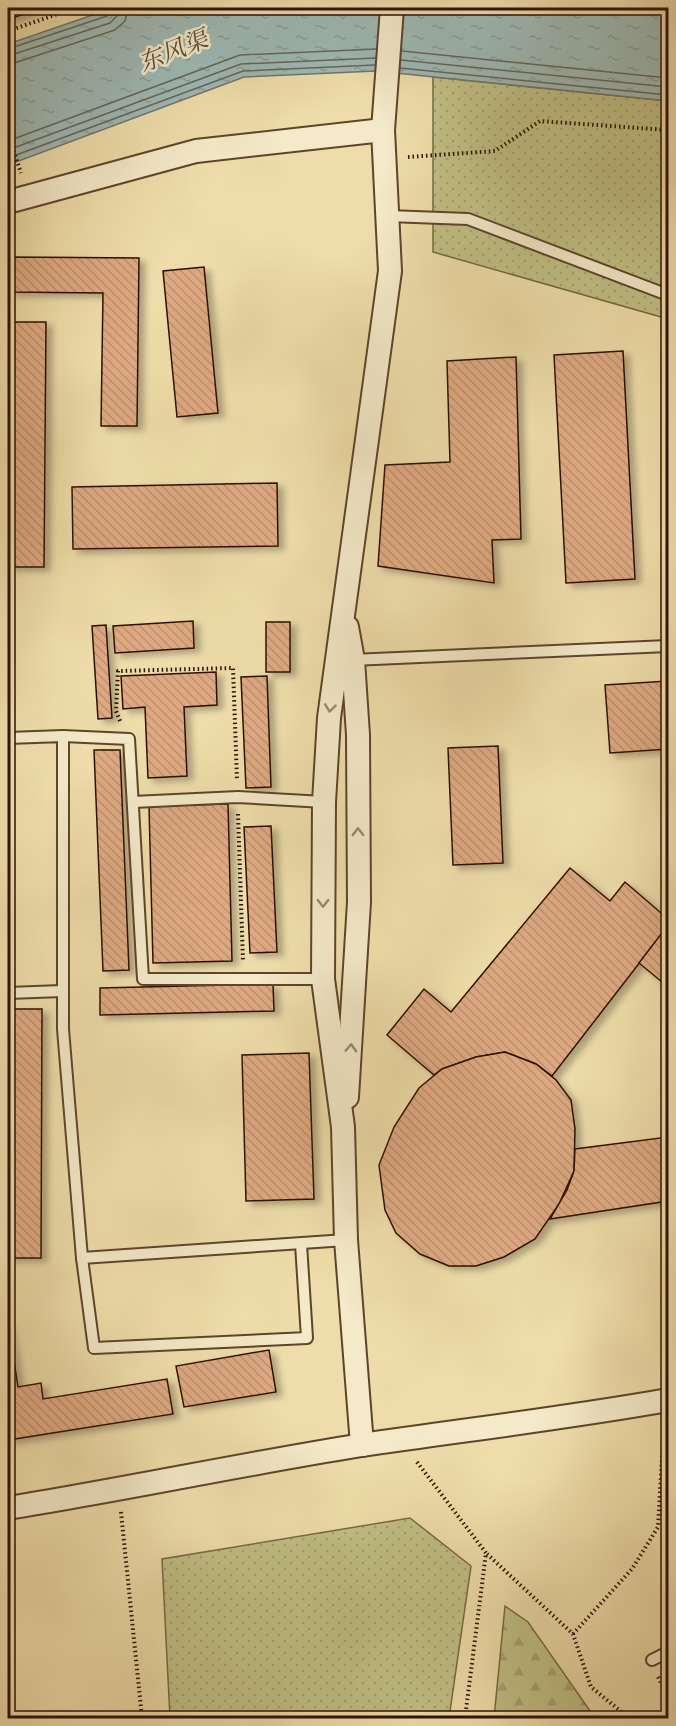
<svg xmlns="http://www.w3.org/2000/svg" width="676" height="1726" viewBox="0 0 676 1726" font-family="'Sorts Mill Goudy','Noto Serif SC',serif">
<defs>
<pattern id="grass-dots" width="8" height="8" patternUnits="userSpaceOnUse" patternTransform="scale(1.5)"><rect width="8" height="8" fill="#c0bf84"/><path d="M2 2h.1M6 6h.1" fill="none" stroke="#a5a370" stroke-width="1.8" stroke-linecap="round"/></pattern>
<pattern id="forest-firs" width="22" height="20" patternUnits="userSpaceOnUse" patternTransform="scale(1.5)"><rect width="22" height="20" fill="#c0bf84"/><path d="M5 1l3.5 6h-7zM16 11l3.5 6h-7z" fill="#a5a370"/></pattern>
<pattern id="water-ripples" width="26" height="14" patternUnits="userSpaceOnUse" patternTransform="scale(1.5)"><rect width="26" height="14" fill="#9eb9b4"/><path d="M2 4q2-2 4 0t4 0M15 11q2-2 4 0t4 0" fill="none" stroke="#889e99"/></pattern>
<pattern id="building-back-hatch" width="6" height="6" patternUnits="userSpaceOnUse" patternTransform="scale(1.5)"><rect width="6" height="6" fill="#dea982"/><path d="M-1 5l2 2M0 0l6 6M5-1l2 2" fill="none" stroke="#bf906e"/></pattern>
<filter id="shadow"><feDropShadow dx="6" dy="4" stdDeviation="3" flood-color="#0004"/></filter>
</defs>
<rect width="100%" height="100%" fill="#eda"/>
<filter id="stains"><feTurbulence type="fractalNoise" baseFrequency=".00333" numOctaves="4"/><feColorMatrix values="0 0 0 0 .2 0 0 0 0 .09 0 0 0 0 .02 0 0 0 .5 -.17"/></filter>
<radialGradient id="worn" r=".72"><stop offset=".6" stop-color="#630" stop-opacity="0"/><stop offset="1" stop-color="#630" stop-opacity=".3"/></radialGradient>
<g fill="url(#grass-dots)" stroke="#776842" stroke-width="1.5">
<path d="M433 77 668 101V319L433 252Z"/>
<path d="M410 1518 471 1566 449 1718H170L162 1559Z"/>
</g>
<path fill="url(#forest-firs)" stroke="#776842" stroke-width="1.5" d="M505 1606 528 1622 595 1718H494Z"/>
<path fill="url(#water-ripples)" stroke="#71766c" stroke-width="1.5" d="M113 8H668V101L376 71 244 77 8 165V44Z"/>
<g fill="none" stroke-linecap="round" stroke-linejoin="round">
<g stroke="#66655a" stroke-width="1.5">
<path d="M8 49 107 16 111 8"/>
<path d="M402 51 668 78"/>
<path d="M8 56 110 23 117 16 119 8"/>
<path d="M401 60 668 87"/>
<path d="M8 65 115 30 125 21 128 8"/>
<path d="M400 68 668 95"/>
<path d="M8 141 240 55 376 49"/>
<path d="M8 150 241 64 376 58"/>
<path d="M8 158 243 71 375 65"/>
</g>
</g>
<g fill="url(#building-back-hatch)" stroke="#2e1101" stroke-width="1.5" filter="url(#shadow)">
<path d="M8 8H39L8 20Z"/>
<path d="M10 257 139 258 137 426H101L103 293 10 292Z"/>
<path d="M204 267 218 413 177 417 163 271Z"/>
<path d="M8 322H46L44 567H8Z"/>
<path d="M623 351 635 579 566 583 554 355Z"/>
<path d="M516 357 521 539 492 540 494 583 378 566 385 465 450 462 447 361Z"/>
<path d="M277 483 278 546 73 549 72 487Z"/>
<path d="M193 621 194 648 115 653 113 626Z"/>
<rect x="266" y="622" width="24" height="50"/>
<path d="M106 625 112 718 98 719 92 626Z"/>
<path d="M216 672 217 705 184 707 187 776 148 778 145 707 123 709 121 676Z"/>
<path d="M267 676 271 787 246 788 241 677Z"/>
<path d="M668 681V749L610 753 605 685Z"/>
<path d="M498 746 503 863 453 865 448 748Z"/>
<path d="M94 750H120L129 970 103 971Z"/>
<path d="M228 804 232 961 153 963 149 806Z"/>
<path d="M271 826 277 952 250 953 244 827Z"/>
<path d="M570 868 610 901 625 882 668 919V926L552 1076 536 1064 505 1052 476 1057 442 1069 434 1075 387 1035 424 989 451 1012Z"/>
<path d="M668 925V987L639 963Z"/>
<path d="M273 984 274 1011 100 1015V988Z"/>
<path d="M8 1009H42L41 1258H8Z"/>
<path d="M505 1052 536 1064 556 1080 571 1100 575 1129 574 1171 559 1204 535 1239 504 1257 476 1266H449L420 1254 396 1233 385 1210 379 1165 394 1127 419 1088 442 1069 476 1057Z"/>
<path d="M309 1053 314 1199 246 1201 242 1055Z"/>
<path d="M668 1137V1201L550 1219 567 1190 574 1171 575 1149Z"/>
<path d="M8 1321 18 1387 41 1383 43 1399 167 1379 173 1414 8 1440Z"/>
<path d="M269 1350 276 1392 184 1407 176 1366Z"/>
</g>
<g fill="none" stroke-linecap="round" stroke-linejoin="round">
<defs>
<g id="lane">
<path d="M388 216 468 219 668 295"/>
<path d="M352 660 668 646"/>
<path d="M63 736 129 739 143 979H323"/>
<path d="M8 738 63 736V1029L82 1258 346 1240"/>
<path d="M133 802 238 797 324 802"/>
<path d="M8 993 62 991"/>
<path d="M82 1258 94 1348 307 1338 301 1244"/>
<path d="M652 1660 668 1652"/>
</g>
<g id="street">
<path d="M8 202 196 151 383 130"/>
<path d="M347 1097 359 902 358 735 353 660 347 627"/>
<path d="M362 1445 346 1240 343 1127 323 979 324 802 329 718 390 271 383 130 392 8"/>
<path d="M8 1508C126 1489 243 1464 362 1445 464 1430 567 1418 668 1400"/>
</g>
</defs>
<use href="#lane" stroke="#5e442b" stroke-width="14"/>
<use href="#street" stroke="#5e442b" stroke-width="26"/>
<g stroke="#2e1101" stroke-width="4" stroke-dasharray="1.5 3" stroke-linecap="butt">
<path d="M8 31 75 8"/>
<path d="M8 134 21 173"/>
<path d="M408 157 495 151 540 121 668 130"/>
<path d="M120 721 116 711 118 671 233 668 237 780"/>
<path d="M238 814 243 960"/>
<path d="M417 1462 486 1553 465 1718"/>
<path d="M121 1512 142 1718"/>
<path d="M487 1554 573 1634 591 1687 629 1718"/>
<path d="M573 1634 632 1569 658 1527 664 1425"/>
<path d="M658 1677 668 1697"/>
</g>
<use href="#lane" stroke="#f4e9c8" stroke-width="10"/>
<use href="#street" stroke="#f4e9c8" stroke-width="22"/>
</g>
<defs><path id="oneway-chevron" d="M-2-3.5L2.5 0L-2 3.5" fill="none" stroke-width="1.6" stroke-linecap="round" stroke-linejoin="round" transform="scale(1.5)"/></defs>
<g stroke="#9b886e">
<use href="#oneway-chevron" transform="translate(330 708) rotate(97)"/>
<use href="#oneway-chevron" transform="translate(358 832) rotate(-90)"/>
<use href="#oneway-chevron" transform="translate(323 903) rotate(90)"/>
<use href="#oneway-chevron" transform="translate(351 1048) rotate(-87)"/>
</g>
<g text-anchor="middle" dominant-baseline="central" stroke-width="5" stroke-linejoin="round" paint-order="stroke">
<g font-size="24" font-style="italic" fill="#554c40" stroke="#f4e9c8">
<text transform="translate(174 53) rotate(-22)">东风渠</text>
</g>
</g>
<rect width="676" height="1726" fill="none" stroke="#eda" stroke-width="30"/>
<rect x="9" y="9" width="658" height="1708" fill="none" stroke="#2e1101" stroke-width="3"/>
<rect x="15" y="15" width="646" height="1696" fill="none" stroke="#2e1101" stroke-width="1.5"/>
<rect width="100%" height="100%" filter="url(#stains)"/>
<rect width="100%" height="100%" fill="url(#worn)"/>
</svg>
